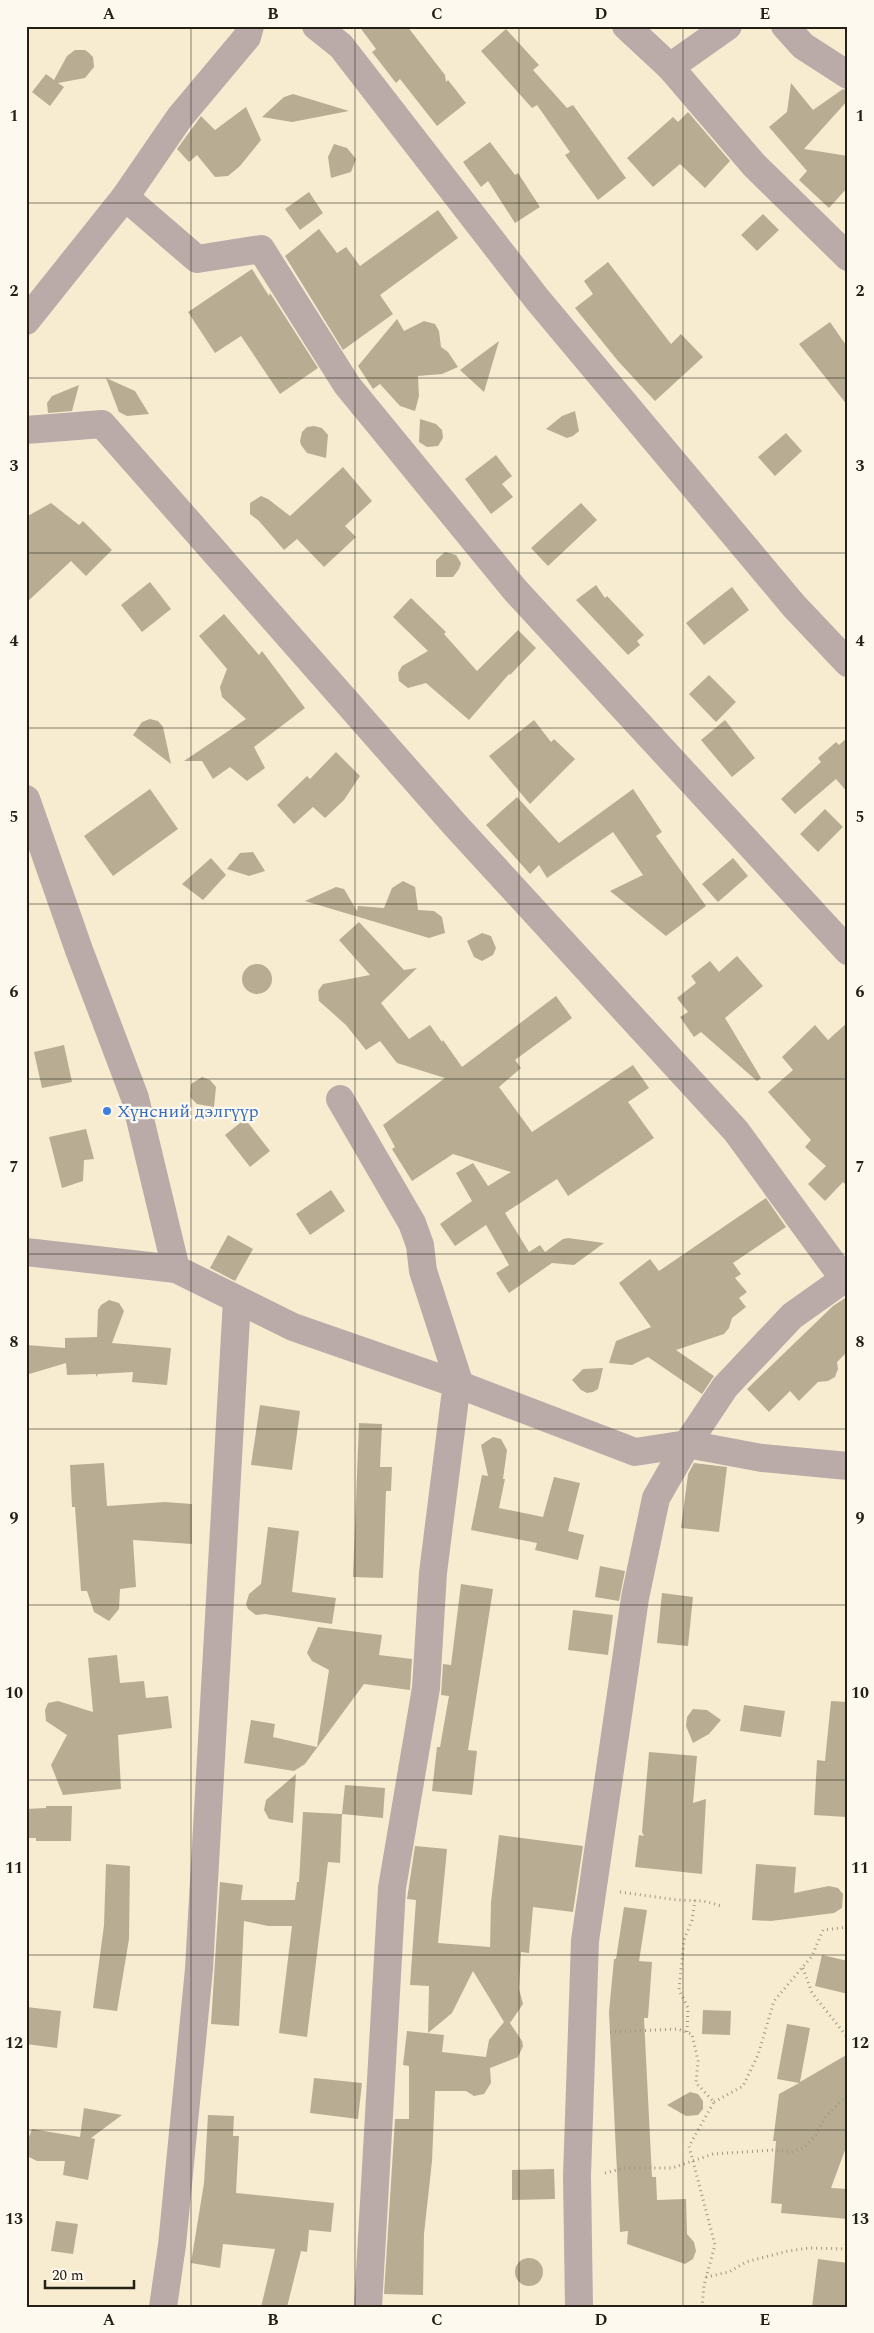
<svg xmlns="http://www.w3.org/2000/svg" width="874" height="2333" viewBox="0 0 874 2333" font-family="Spectral,serif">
<rect width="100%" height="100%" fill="#f7ecd0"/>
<g fill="#b8ad92">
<path d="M359 26H407L445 75 446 82 448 80 466 103 437 126 400 79 396 83 372 52 376 49Z"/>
<path d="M506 29 539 65 533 70 567 108 573 105 626 178 598 200 565 155 570 152 537 105 532 108 481 51Z"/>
<path d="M75 50H85L89 53 93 57 94 67 85 78 58 83 64 87 50 106 32 92 46 74 54 80 67 56Z"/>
<path d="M791 83 813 110 843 89 848 91V100L804 149 848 156V187L829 208 799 180 807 171 769 127 787 112Z"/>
<path d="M293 94 349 111 292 122 262 117 284 97Z"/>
<path d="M246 107 261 140 240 166 228 176 215 177 197 155 189 162 177 149 201 116 215 130Z"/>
<path d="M688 112 730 161 705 188 680 164 653 187 627 158 673 117 678 122Z"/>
<path d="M490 142 515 175 518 173 540 207 515 223 488 181 481 187 463 162Z"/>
<path d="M334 144 347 148 356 159 351 172 331 178 328 157Z"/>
<path d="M309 192 323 213 300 230 285 209Z"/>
<path d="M438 210 458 238 380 295 393 314 343 350 285 256 319 229 337 253 346 247 360 266Z"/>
<path d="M763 214 779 230 757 251 741 235Z"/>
<path d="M608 262 671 344 681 334 703 357 655 401 618 361 575 308 593 294 584 281Z"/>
<path d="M252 269 269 296 270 293 318 368 280 394 241 336 215 353 188 312Z"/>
<path d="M397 319 404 331 424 321 435 324 439 331 441 347 448 352 458 367 442 374 418 376 419 396 415 411 400 406 380 384 373 389 358 366Z"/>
<path d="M830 322 848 348V406L799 344Z"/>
<path d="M499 341 484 392 460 370Z"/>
<path d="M106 378 135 391 149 414 127 416 119 412Z"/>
<path d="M79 385 72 411 48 413 47 403 52 396Z"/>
<path d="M575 411 579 431 573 436 567 438 546 429 562 416Z"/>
<path d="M420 419 436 424 442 430 443 438 438 446 427 447 419 442Z"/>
<path d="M314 426 322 428 328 435 326 458 307 453 301 445 300 441 302 432 307 427Z"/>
<path d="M786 433 802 451 775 476 758 457Z"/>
<path d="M496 455 512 476 502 484 513 497 491 514 465 479Z"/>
<path d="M343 467 372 501 345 526 356 537 324 567 297 539 284 550 259 521 250 514V503L261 496 268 499 290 516Z"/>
<path d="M51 503 79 525 83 521 112 550 86 576 71 561 26 603V517Z"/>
<path d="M581 503 597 520 548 566 531 548Z"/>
<path d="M445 552 456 555 461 563 459 569 453 577H436V560Z"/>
<path d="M150 582 171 609 142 632 121 605Z"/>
<path d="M596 585 605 598 607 596 644 635 637 641 640 645 628 655 576 600Z"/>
<path d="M732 587 749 610 704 645 686 623Z"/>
<path d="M411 598 446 632 444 634 477 671 518 630 536 648 510 675 509 674 469 720 426 683 408 688 399 681 398 673 402 666 428 651 393 617Z"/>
<path d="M224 614 259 655 262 651 305 708 254 747 265 768 247 781 230 767 213 779 202 761H184L246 719 222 697 220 687 227 669 199 636Z"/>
<path d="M709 675 736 702 716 722 689 694Z"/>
<path d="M150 719 158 721 163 727 171 764 133 735 142 722Z"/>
<path d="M534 720 551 742 554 739 575 759 530 804 489 756Z"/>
<path d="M725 720 755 758 732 777 701 740Z"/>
<path d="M848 737V793L836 779 795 814 781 799 821 762 818 758 836 742 839 745Z"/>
<path d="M336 752 360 776 344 800 325 818 313 807 294 824 277 805 307 776 310 779Z"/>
<path d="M150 789 178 829 113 876 84 836Z"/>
<path d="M633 789 662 832 656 836 706 906 666 936 610 891 643 875 613 832 547 878 539 865 530 874 486 825 517 797 559 843Z"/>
<path d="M825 809 843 827 818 852 800 834Z"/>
<path d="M253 852 265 871 249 876 227 869 240 853Z"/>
<path d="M211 858 226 875 203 900 182 884Z"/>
<path d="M733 858 748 876 718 902 702 884Z"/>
<path d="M403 881 415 887 418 910 434 911 442 917 445 933 429 938 305 901 336 887 344 889 357 911 358 906 384 908 392 888Z"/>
<path d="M359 922 404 970 417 968 381 1003 409 1039 430 1025 442 1042 443 1040 462 1067 556 996 572 1018 515 1060 521 1068 499 1087 532 1132 633 1065 649 1088 628 1102 654 1138 568 1196 557 1179 505 1213 529 1252 540 1245 545 1252 563 1239 568 1238 604 1243 574 1265 552 1263 509 1293 496 1273 509 1265 486 1225 455 1246 440 1224 472 1201 456 1173 473 1163 488 1186 511 1172 453 1154 412 1181 392 1149 395 1147 383 1125 445 1078 397 1063 380 1041 366 1050 346 1025 319 1001 318 991 323 984 370 975 339 940Z"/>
<path d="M482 933 491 936 496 948 493 955 482 961 474 957 467 941Z"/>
<path d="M737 956 763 986 725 1018 761 1078 757 1081 701 1032 694 1037 680 1017 688 1012 677 998 696 983 691 976 710 961 719 972Z"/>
<circle cx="257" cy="979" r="15"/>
<path d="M848 1022V1187L843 1182 825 1201 808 1184 826 1166 805 1147 811 1140 768 1092 793 1070 782 1057 815 1025 828 1040Z"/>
<path d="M64 1045 72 1082 42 1088 34 1052Z"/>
<path d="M202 1077 210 1080 216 1087 214 1107 197 1104 190 1097 191 1084Z"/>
<path d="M245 1119 270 1151 250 1167 225 1135Z"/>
<path d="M86 1129 94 1159 84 1160 83 1181 62 1188 49 1137Z"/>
<path d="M331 1190 345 1211 310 1235 296 1214Z"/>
<path d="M766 1198 786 1227 733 1263 741 1274 735 1278 747 1292 739 1298 746 1307 732 1318 729 1328 724 1334 676 1350 714 1376 702 1394 648 1357 632 1365 609 1363 616 1341 651 1327 619 1283 650 1259 659 1271Z"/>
<path d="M228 1235 253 1249 235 1281 210 1268Z"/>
<path d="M848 1296V1351L837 1362 838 1369 835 1377 828 1381 818 1382 799 1401 790 1391 769 1412 747 1389 833 1306Z"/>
<path d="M109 1300 119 1303 124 1311 112 1343 171 1348 167 1385 132 1382 133 1372 98 1374 96 1377V1374L67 1375 66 1363 26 1375V1345L65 1348V1338L97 1337 98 1310 101 1305Z"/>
<path d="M603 1368 598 1389 593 1392 587 1393 581 1390 572 1380 583 1369Z"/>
<path d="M260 1405 300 1411 292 1470 251 1465Z"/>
<path d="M359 1423 382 1424 380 1467H392L391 1491H386L383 1578 353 1577Z"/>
<path d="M493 1437 501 1439 507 1450 503 1479H505L499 1508 543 1517 554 1477 580 1483 568 1531 584 1535 578 1560 535 1550 537 1543 471 1530 482 1475 488 1476 481 1445Z"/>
<path d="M104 1463 107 1506 165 1502 192 1504V1544L133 1540 136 1587 120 1589 119 1609 109 1621 94 1612 87 1591H81L75 1507H72L70 1465Z"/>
<path d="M694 1463 727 1467 719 1532 681 1528 688 1474Z"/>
<path d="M268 1527 299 1531 292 1592 336 1598 332 1624 265 1614 256 1615 248 1609 246 1604 249 1594 261 1584Z"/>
<path d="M600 1566 625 1571 619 1601 595 1597Z"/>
<path d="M461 1584 493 1589 468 1750 477 1751 472 1795 432 1791 437 1747H440L449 1696 441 1695 443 1664 451 1665Z"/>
<path d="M662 1593 693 1597 688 1646 657 1643Z"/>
<path d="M573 1610 613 1615 608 1655 568 1650Z"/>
<path d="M318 1627 382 1635 379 1655 412 1659 410 1690 364 1684 305 1764 294 1771 244 1763 251 1720 275 1724 273 1737 317 1747 329 1670 312 1661 307 1653Z"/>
<path d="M117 1655 120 1683 144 1681 146 1698 168 1696 172 1728 118 1735 121 1789 63 1795 51 1765 67 1735 46 1721 45 1710 48 1703 58 1701 93 1712 88 1658Z"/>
<path d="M831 1701 848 1702 846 1817 814 1815 817 1760 825 1761Z"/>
<path d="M744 1705 785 1711 781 1737 740 1731Z"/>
<path d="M693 1709 707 1710 721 1720 709 1734 693 1743 686 1726 687 1717Z"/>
<path d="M649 1752 697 1756 693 1803 706 1799 702 1874 635 1867 639 1835 644 1836 642 1832Z"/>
<path d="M296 1774 293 1823 269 1819 264 1810 266 1800Z"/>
<path d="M345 1785 385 1788 383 1818 342 1814Z"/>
<path d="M46 1806H72L71 1841H36V1838H26V1809L46 1808Z"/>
<path d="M303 1812 342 1814 340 1863 328 1862 307 2037 279 2033 292 1926H268L244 1921 239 2026 211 2024 220 1882 243 1885 241 1900H295L297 1882H299Z"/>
<path d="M499 1835 583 1846 573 1912 533 1907 529 1953 521 1952 519 1989 523 2004 510 2023 522 2041 523 2046 518 2057 490 2068 491 2083 484 2094 474 2096 466 2091H435L432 2161 424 2234 423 2295 384 2294 395 2119H409V2066L403 2065 407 2031 444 2035 442 2052 486 2057 489 2040 504 2022 473 1971 452 2013 428 2033 429 1986 410 1985 416 1900 407 1899 415 1846 447 1849 438 1943 490 1947 491 1902Z"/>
<path d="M106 1864 130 1866 129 1939 117 2011 93 2008 104 1925Z"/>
<path d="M756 1864 796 1867 794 1893 829 1886 838 1888 843 1894 842 1908 834 1913 771 1921 752 1920Z"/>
<path d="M624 1907 647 1910 639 1961 652 1962 648 2018H644L652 2177H656L657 2200 686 2199 687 2234 694 2242 696 2251 693 2259 685 2264 627 2244 628 2231 620 2232 609 2012 614 1959H616Z"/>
<path d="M822 1955 848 1961V1994L815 1986Z"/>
<path d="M26 2007 61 2011 57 2048 26 2044Z"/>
<path d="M703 2010 731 2011 730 2035 702 2034Z"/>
<path d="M787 2024 810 2028 800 2082 848 2054V2142L831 2188 848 2189V2219L781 2213 782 2204 771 2203 776 2141H773L779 2094 799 2083 777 2079Z"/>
<path d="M314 2078 362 2083 358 2119 310 2113Z"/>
<path d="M690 2092 698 2094 703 2101V2109L698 2115 686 2116 667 2105Z"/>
<path d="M84 2108 122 2115 91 2138 95 2139 88 2180 63 2175 65 2161H37L29 2157 26 2152V2145L32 2129 80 2137Z"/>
<path d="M208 2115 234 2116 233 2136H239L236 2193 334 2203 331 2232 309 2230 307 2252 301 2251 287 2307H261L275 2249 223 2244 220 2268 191 2263 204 2183Z"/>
<path d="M554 2169 555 2199 512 2200V2170Z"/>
<path d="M56 2221 78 2224 73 2254 51 2251Z"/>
<circle cx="529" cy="2272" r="14"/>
<path d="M818 2259 848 2263V2307H812Z"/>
</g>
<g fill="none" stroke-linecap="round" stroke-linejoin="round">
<g stroke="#a19984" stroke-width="3" stroke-dasharray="1 4" stroke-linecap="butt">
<path d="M620 1892 678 1900 703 1901 722 1906"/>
<path d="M803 1968 812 1993 848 2038"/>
<path d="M610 2032 678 2029 692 2034 698 2061 696 2083 714 2102 689 2146 715 2245 704 2285 702 2307"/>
<path d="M687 2032 688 2008 679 1990 684 1940 692 1920 695 1900"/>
<path d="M714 2102 743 2086 758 2055 774 2001 812 1956 823 1930 848 1927"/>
<path d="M605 2173 624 2168H672L713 2154 773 2150 791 2152 804 2148 815 2136 826 2116 848 2094"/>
<path d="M706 2277 729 2272 746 2262 788 2251 809 2248 848 2249"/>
</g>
<g stroke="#baaba9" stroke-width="28">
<path d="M316 26 341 46 537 299 794 606 848 663"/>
<path d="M626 26 670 67 754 165 848 257"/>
<path d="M785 26 803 46 848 75"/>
<path d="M670 67 728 26"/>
<path d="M125 197 197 259 261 249 347 385 515 590 848 951"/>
<path d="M26 321 125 197 180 117 247 37 250 26"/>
<path d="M26 430 102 424 456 826 736 1131 844 1279 792 1316 725 1387 687 1444 656 1498 635 1598 585 1941 577 2176 579 2307"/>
<path d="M26 799 79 950 135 1098 176 1269"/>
<path d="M340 1099 412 1223 420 1245 423 1271 460 1385 455 1398 433 1573 426 1688 392 1888 368 2307"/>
<path d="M26 1252 176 1269 293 1327 460 1385 635 1452 687 1444 762 1458 848 1466"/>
<path d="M163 2307 172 2245 199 1969 237 1300"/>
</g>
</g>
<path fill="none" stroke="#242016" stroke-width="1" stroke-opacity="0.55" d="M191 26V2307M355 26V2307M519 26V2307M683 26V2307M26 203H848M26 378H848M26 553H848M26 728H848M26 904H848M26 1079H848M26 1254H848M26 1429H848M26 1605H848M26 1780H848M26 1955H848M26 2130H848"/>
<circle fill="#3f7fe0" stroke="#fef9ee" stroke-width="2" cx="107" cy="1111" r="5"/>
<g text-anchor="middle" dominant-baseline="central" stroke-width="4.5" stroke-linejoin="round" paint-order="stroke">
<g font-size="18" fill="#366cbe" stroke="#fef9ee" text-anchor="start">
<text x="117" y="1111">Хүнсний дэлгүүр</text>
</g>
</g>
<rect width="874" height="2333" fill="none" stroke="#fef9ee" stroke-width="55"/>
<path d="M45 2280v8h89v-8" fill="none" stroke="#242016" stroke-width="2.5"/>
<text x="52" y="2280" font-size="15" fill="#242016" stroke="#fef9ee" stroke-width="4" paint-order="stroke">20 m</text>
<rect x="28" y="28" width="818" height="2278" fill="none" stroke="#242016" stroke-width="2"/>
<g font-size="16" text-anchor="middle" font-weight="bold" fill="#242016">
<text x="109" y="19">A</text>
<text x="273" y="19">B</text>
<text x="437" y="19">C</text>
<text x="601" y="19">D</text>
<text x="765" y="19">E</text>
<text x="14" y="121">1</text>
<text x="860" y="121">1</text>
<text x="14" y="296">2</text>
<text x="860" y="296">2</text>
<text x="14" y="471">3</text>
<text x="860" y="471">3</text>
<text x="14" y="646">4</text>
<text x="860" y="646">4</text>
<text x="14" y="822">5</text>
<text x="860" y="822">5</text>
<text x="14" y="997">6</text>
<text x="860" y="997">6</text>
<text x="14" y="1172">7</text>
<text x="860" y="1172">7</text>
<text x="14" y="1347">8</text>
<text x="860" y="1347">8</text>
<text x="14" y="1523">9</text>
<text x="860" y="1523">9</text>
<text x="14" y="1698">10</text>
<text x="860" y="1698">10</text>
<text x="14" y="1873">11</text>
<text x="860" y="1873">11</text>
<text x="14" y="2048">12</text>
<text x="860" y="2048">12</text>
<text x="14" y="2224">13</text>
<text x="860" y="2224">13</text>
<text x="109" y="2325">A</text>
<text x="273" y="2325">B</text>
<text x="437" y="2325">C</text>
<text x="601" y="2325">D</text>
<text x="765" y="2325">E</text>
</g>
</svg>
